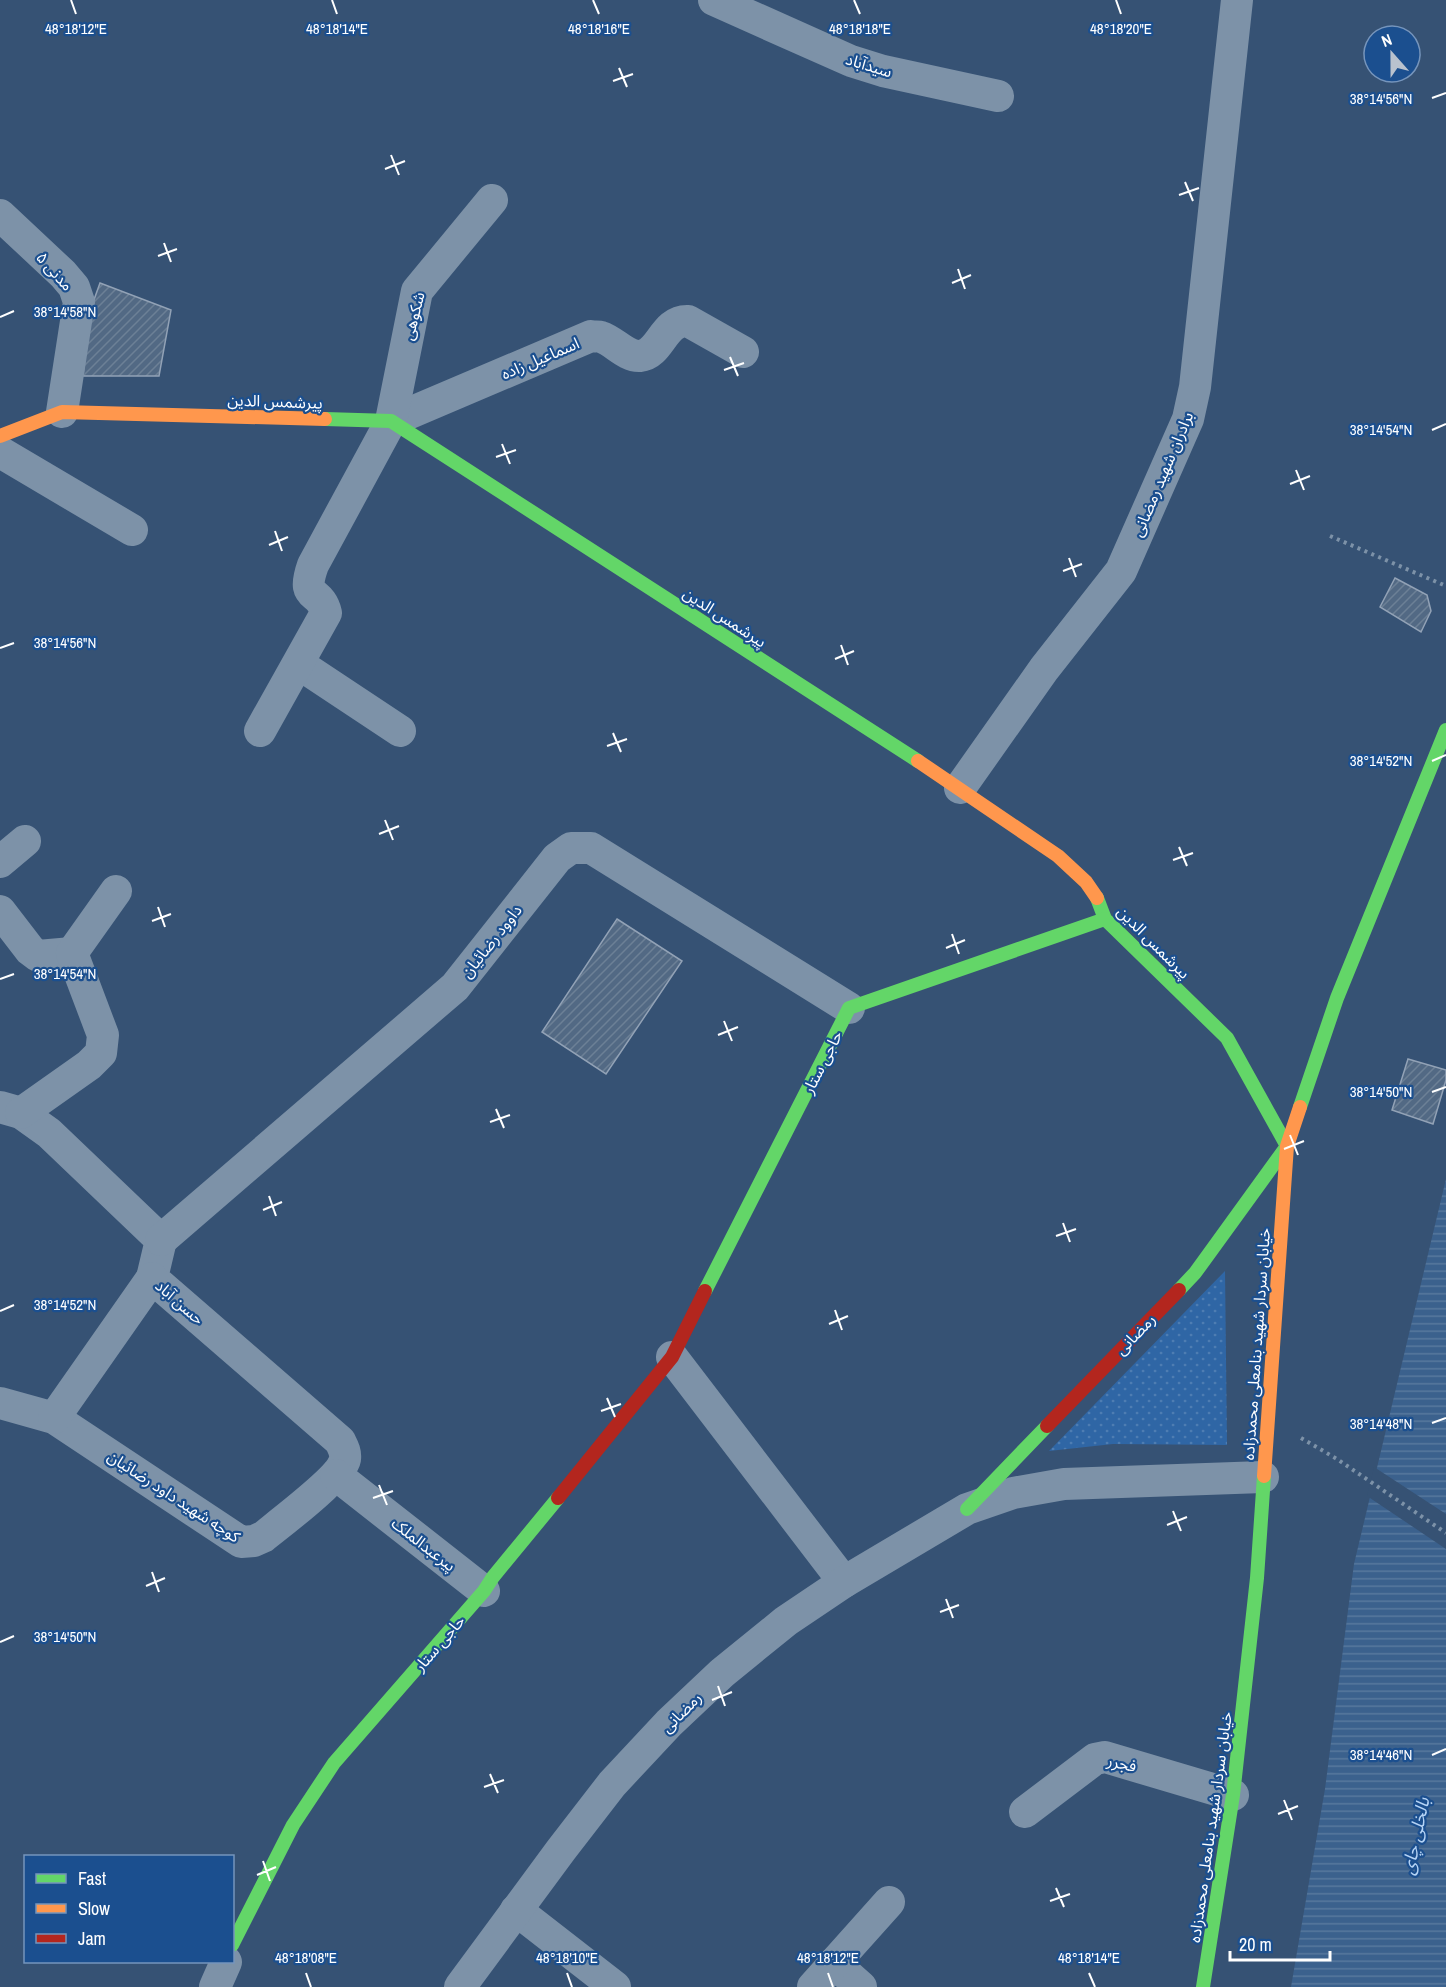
<svg xmlns="http://www.w3.org/2000/svg" width="1446" height="1987" viewBox="0 0 1446 1987" font-family="'Archivo Narrow','Noto Sans Arabic',sans-serif">
<defs>
<pattern id="grass-dots" width="8" height="8" patternUnits="userSpaceOnUse" patternTransform="scale(1.5)"><rect width="8" height="8" fill="#2f66a5"/><path d="M2 2h.1M6 6h.1" fill="none" stroke="#4e7db2" stroke-width="1.8" stroke-linecap="round"/></pattern>
<pattern id="water-rules" width="6" height="5" patternUnits="userSpaceOnUse" patternTransform="scale(1.5)"><rect width="6" height="5" fill="#3b618d"/><path d="M0 2.5h6" fill="none" stroke="#58799e"/></pattern>
<pattern id="building-hatch" width="6" height="6" patternUnits="userSpaceOnUse" patternTransform="scale(1.5)"><rect width="6" height="6" fill="#526984"/><path d="M-1 1l2-2M0 6l6-6M5 7l2-2" fill="none" stroke="#6c8096"/></pattern>
</defs>
<rect width="100%" height="100%" fill="#365274"/>
<path fill="url(#grass-dots)" d="M1225 1271 1227 1445 1113 1444 1049 1451Z"/>
<path fill="url(#water-rules)" d="M1446 1179V1987H1291L1325 1789 1354 1564Z"/>
<path fill="#365274" d="M1374 1467 1446 1514V1549L1367 1496Z"/>
<g fill="url(#building-hatch)" stroke="#92a2b6" stroke-width="1.5">
<path d="M100 283 171 310 159 376H83L90 311Z"/>
<path d="M1395 578 1427 595 1431 611 1421 632 1380 607Z"/>
<path d="M617 919 682 961 606 1074 542 1032Z"/>
<path d="M1408 1059 1446 1070V1080L1433 1124 1392 1110Z"/>
</g>
<g fill="none" stroke-linecap="round" stroke-linejoin="round">
<g stroke="#7d92a8" stroke-width="4" stroke-dasharray="3 4.5" stroke-linecap="butt">
<path d="M1330 536 1446 586"/>
<path d="M1301 1438 1337 1459 1446 1533"/>
</g>
<g stroke="#7d92a8" stroke-width="32">
<path d="M714 0 851 61 883 71 998 96"/>
<path d="M0 215 63 274 74 287 79 302 62 412"/>
<path d="M391 421 591 336C595 337 598 336 601 337 614 341 626 357 640 356 661 354 663 320 688 321L743 352"/>
<path d="M0 452 132 530"/>
<path d="M299 664 400 731"/>
<path d="M260 731 326 613C320 587 300 602 313 565L391 421 417 291 492 200"/>
<path d="M960 788 1044 669 1121 571 1188 419 1195 387 1237 0"/>
<path d="M0 862 25 841"/>
<path d="M0 911 30 950 38 956 72 953"/>
<path d="M0 1107 21 1113 49 1133 161 1240 152 1278 340 1441C343 1447 346 1452 345 1459 342 1477 279 1524 263 1537L254 1541 241 1542 54 1418 0 1403"/>
<path d="M21 1113 89 1065 101 1053 103 1035 72 953 116 891"/>
<path d="M161 1240 455 987 557 858 571 848H591L849 1008"/>
<path d="M672 1357 844 1582"/>
<path d="M54 1418 152 1278"/>
<path d="M336 1475 484 1591"/>
<path d="M1025 1812 1095 1759 1105 1757 1233 1795"/>
<path d="M516 1910 615 1987"/>
<path d="M834 1963 861 1987"/>
<path d="M215 1987 226 1962"/>
<path d="M460 1987 561 1850 612 1784 669 1723 722 1673 786 1621 844 1582 967 1509 1013 1493 1064 1484 1263 1477"/>
<path d="M813 1987 889 1902"/>
</g>
<g stroke="#63d668" stroke-width="14">
<path d="M325 419 391 421 918 761"/>
<path d="M1097 898 1105 919 1227 1038 1287 1146 1195 1273 1179 1290"/>
<path d="M1300 1107 1337 998 1446 730"/>
<path d="M705 1291 849 1008 1105 919"/>
<path d="M967 1509 1047 1426"/>
<path d="M232 1945 293 1825 334 1763 484 1591 493 1577 558 1498"/>
<path d="M1203 1987 1233 1795 1257 1578 1264 1476"/>
</g>
<g stroke="#ff974d" stroke-width="14">
<path d="M0 436 62 412 325 419"/>
<path d="M918 761 1058 856 1086 882 1097 898"/>
<path d="M1264 1476 1287 1146 1300 1107"/>
</g>
<g stroke="#b3261e" stroke-width="14">
<path d="M1047 1426 1179 1290"/>
<path d="M558 1498 672 1357 705 1291"/>
</g>
</g>
<path fill="none" stroke="#fff" stroke-width="2" d="M71 0 76 14M332 0 337 14M593 0 599 14M854 0 860 14M1116 0 1121 14M619 68 627 87M613 81 633 74M1432 98 1446 93M391 155 399 175M385 169 405 161M1185 182 1193 201M1179 195 1199 188M164 243 171 262M158 256 177 249M958 269 965 289M952 283 971 275M0 317 14 311M730 357 738 376M724 370 744 363M1432 430 1446 424M502 444 510 464M496 457 516 450M1296 470 1304 490M1290 484 1310 476M275 531 282 551M269 545 288 537M1069 558 1076 577M1063 571 1082 564M841 645 848 665M0 648 14 643M835 659 854 651M613 733 621 752M607 746 627 739M1432 761 1446 755M385 820 393 840M379 834 399 826M1179 847 1187 866M1173 860 1193 853M158 907 165 927M152 921 171 914M952 934 959 954M946 948 965 940M0 979 14 974M724 1021 732 1041M718 1035 738 1027M1432 1092 1446 1087M496 1109 504 1128M490 1122 510 1115M1290 1135 1298 1155M1284 1149 1304 1141M269 1196 276 1216M263 1210 282 1202M1063 1223 1070 1242M1056 1236 1076 1229M835 1310 842 1330M0 1311 14 1305M829 1324 848 1316M607 1398 615 1417M601 1411 621 1404M1432 1423 1446 1418M379 1485 387 1505M373 1498 393 1491M1173 1511 1181 1531M1167 1525 1187 1517M152 1572 159 1592M146 1586 165 1578M946 1599 953 1618M940 1612 959 1605M0 1642 14 1636M718 1686 725 1706M712 1700 732 1692M1432 1755 1446 1749M490 1774 498 1793M484 1787 504 1780M1284 1800 1292 1820M1278 1814 1298 1806M263 1861 270 1881M257 1875 276 1867M1056 1888 1064 1907M1050 1901 1070 1894M306 1973 311 1987M567 1973 572 1987M828 1973 833 1987M1089 1973 1095 1987"/>
<g text-anchor="middle" dominant-baseline="central" stroke-width="4.5" stroke-linejoin="round" paint-order="stroke">
<g font-size="16" fill="#fff" stroke="#1b4f8f">
<text transform="translate(869 65) rotate(17)">سیدآباد</text>
<text transform="translate(55 271) rotate(48)">مدنی ۵</text>
<text transform="translate(413 316) rotate(-76)">شکوهی</text>
<text transform="translate(540 358) rotate(-23)">اسماعیل زاده</text>
<text transform="translate(275 401) rotate(2)">پیرشمس الدین</text>
<text transform="translate(1162 474) rotate(-67)">برادران شهید رمضانی</text>
<text transform="translate(725 617) rotate(33)">پیرشمس الدین</text>
<text transform="translate(491 941) rotate(-52)">داوود رضائیان</text>
<text transform="translate(1154 942) rotate(45)">پیرشمس الدین</text>
<text transform="translate(822 1062) rotate(-63)">حاجی ستار</text>
<text transform="translate(180 1302) rotate(41)">حسن آباد</text>
<text transform="translate(1135 1334) rotate(-46)">رمضانی</text>
<text transform="translate(1256 1344) rotate(-86)">خیابان سردار شهید بنامعلی محمدزاده</text>
<text transform="translate(174 1496) rotate(33)">کوچه شهید داود رضائیان</text>
<text transform="translate(424 1544) rotate(38)">پیرعبدالملک</text>
<text transform="translate(439 1643) rotate(-49)">حاجی ستار</text>
<text transform="translate(681 1712) rotate(-45)">رمضانی</text>
<text transform="translate(1122 1763) rotate(13)">فجرر</text>
<text transform="translate(1210 1827) rotate(-82)">خیابان سردار شهید بنامعلی محمدزاده</text>
</g>
<g font-size="18" font-style="italic" fill="#b5d3f5" stroke="#1b4f8f">
<text transform="translate(1415 1836) rotate(-78)">بالخلی چای</text>
</g>
</g>
<g font-size="15" text-anchor="middle" fill="#fff" stroke="#1b4f8f" stroke-width="4.5" stroke-linejoin="round" paint-order="stroke">
<text x="76" y="34">48°18'12"E</text>
<text x="337" y="34">48°18'14"E</text>
<text x="599" y="34">48°18'16"E</text>
<text x="860" y="34">48°18'18"E</text>
<text x="1121" y="34">48°18'20"E</text>
<text x="1381" y="104">38°14'56"N</text>
<text x="65" y="317">38°14'58"N</text>
<text x="1381" y="435">38°14'54"N</text>
<text x="65" y="648">38°14'56"N</text>
<text x="1381" y="766">38°14'52"N</text>
<text x="65" y="979">38°14'54"N</text>
<text x="1381" y="1097">38°14'50"N</text>
<text x="65" y="1310">38°14'52"N</text>
<text x="1381" y="1429">38°14'48"N</text>
<text x="65" y="1642">38°14'50"N</text>
<text x="1381" y="1760">38°14'46"N</text>
<text x="306" y="1963">48°18'08"E</text>
<text x="567" y="1963">48°18'10"E</text>
<text x="828" y="1963">48°18'12"E</text>
<text x="1089" y="1963">48°18'14"E</text>
</g>
<rect x="24" y="1855" width="210" height="108" fill="#1b4f8f" stroke="#7695bc" stroke-width="1.5"/>
<rect x="36" y="1874" width="30" height="9" fill="#63d668" stroke="#7695bc" stroke-width="1.5"/>
<text x="78" y="1885" font-size="18" fill="#ffffff">Fast</text>
<rect x="36" y="1904" width="30" height="9" fill="#ff974d" stroke="#7695bc" stroke-width="1.5"/>
<text x="78" y="1915" font-size="18" fill="#ffffff">Slow</text>
<rect x="36" y="1934" width="30" height="9" fill="#b3261e" stroke="#7695bc" stroke-width="1.5"/>
<text x="78" y="1945" font-size="18" fill="#ffffff">Jam</text>
<g transform="translate(1392 54) rotate(339)"><circle r="28" fill="#1b4f8f" stroke="#7695bc" stroke-width="1.5"/>
<path d="M0-4.5L10 22L0 15L-10 22Z" fill="#b9c2ce"/>
<text y="-9" font-size="16" font-weight="bold" text-anchor="middle" fill="#ffffff">N</text>
</g>
<path d="M1230 1951v9h100v-9" fill="none" stroke="#ffffff" stroke-width="3"/>
<text x="1239" y="1951" font-size="18" fill="#ffffff" stroke="#1b4f8f" stroke-width="4.5" paint-order="stroke">20 m</text>
</svg>
